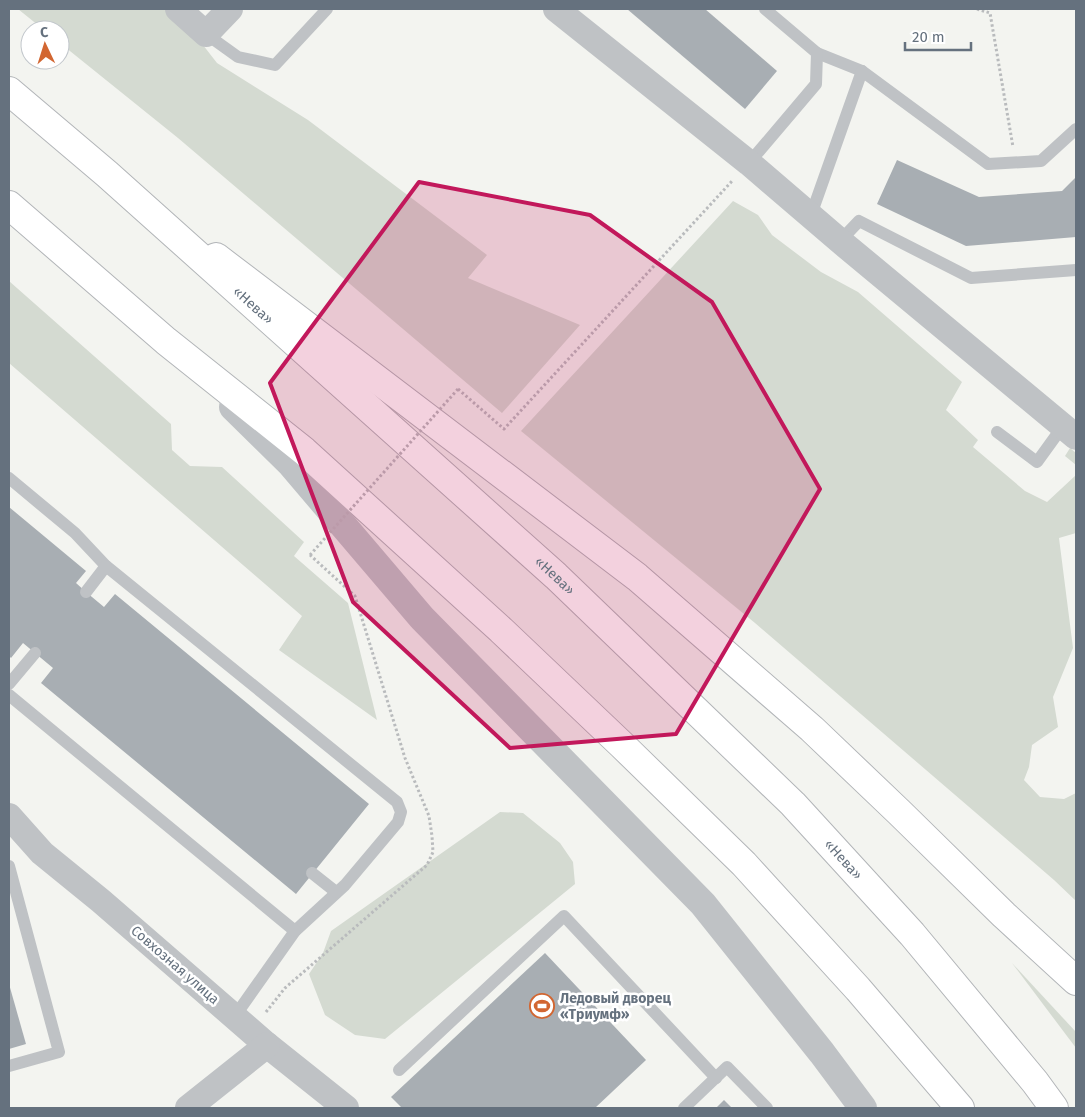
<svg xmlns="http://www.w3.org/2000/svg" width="1085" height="1117" viewBox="0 0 1085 1117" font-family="'Fira Sans',sans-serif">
<rect width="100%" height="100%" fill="#f3f4f0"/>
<g fill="#d4dad1">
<path d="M18 9H165L196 36 217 63 308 120 487 255 468 278 580 325 502 413 178 138 60 43V30H44Z"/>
<path d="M733 201 758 215 772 235 821 272 858 292 962 382 946 410 978 440 973 447 1025 491 1047 502 1076 475V533L1059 538 1073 648 1053 697 1058 727 1032 745 1029 767 1024 780 1040 797 1064 799 1076 793V901L1054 880 755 623 521 431Z"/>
<path d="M9 281 171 424 172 450 190 466 222 467 304 542 294 556 348 603 377 720 279 650 302 616 9 363Z"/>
<path d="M1070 448 1076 453V465L1065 456Z"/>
<path d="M500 812 523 813 560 843 573 862 575 884 385 1039 355 1035 325 1015 309 974 323 953 331 931Z"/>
<path d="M1012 963 1076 1032V1048Z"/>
</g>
<g fill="#a8aeb3">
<path d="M627 9H705L777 71 745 109Z"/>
<path d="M897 160 979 197 1062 191 1076 177V237L966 246 877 204Z"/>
<path d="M9 507 86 571 76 583 86 592 104 607 115 594 369 804 296 894 41 683 53 668 23 643 11 658 9 656Z"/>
<path d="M545 953 646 1060 595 1108H402L391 1097Z"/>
<path d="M9 984 26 1044 9 1049Z"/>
<path d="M724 1100 732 1108H716Z"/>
</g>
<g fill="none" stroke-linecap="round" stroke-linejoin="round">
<defs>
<path id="trunk" d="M216 257 637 577 812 729 899 812 1004 915 1076 981"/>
<g id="motorway">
<path id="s1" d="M9 91 107 174 556 576 793 804 912 934 1035 1082 1054 1108"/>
<path d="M9 205 166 341 304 451 501 630 622 745 744 864 858 989 960 1108"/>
</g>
</defs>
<use href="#trunk" stroke="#b2b5b8" stroke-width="30"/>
<use href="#motorway" stroke="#b2b5b8" stroke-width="30"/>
<g stroke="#b9bbbd" stroke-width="3" stroke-dasharray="2.5 2.5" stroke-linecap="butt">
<path d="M977 9 990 13 1013 147"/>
<path d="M458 389 504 429 733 180"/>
<path d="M266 1012 285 988 427 865 433 852 432 836 429 816 405 758 355 596 310 555"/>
</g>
<g stroke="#bfc2c5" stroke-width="12">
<path d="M206 34 238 57 275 65 327 9"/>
<path d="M817 53 862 71"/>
<path d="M749 163 816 84 817 53 765 9"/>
<path d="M811 215 862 71 988 164 1041 161 1076 129"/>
<path d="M840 241 859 221 971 278 1076 270"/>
<path d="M997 432 1037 462 1063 426"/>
<path d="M9 478 75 533 106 566 397 802 401 812 398 822 345 885 295 931 235 1016"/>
<path d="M86 592 106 566"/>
<path d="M9 684 35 653"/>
<path d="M9 695 295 931"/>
<path d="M9 866 59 1052 9 1066"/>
<path d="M312 873 336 892"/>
<path d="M399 1070 564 916 716 1078"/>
<path d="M684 1108 727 1067 767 1108"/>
</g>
<g stroke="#bfc2c5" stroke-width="26">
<path d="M178 9 206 34 230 9"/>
<path d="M556 9 749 163 840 241 1076 437"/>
<path d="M9 816 42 853 101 901 267 1045 346 1108"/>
<path d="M188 1108 267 1045"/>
</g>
<path stroke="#bfc2c5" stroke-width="28" d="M233 407 290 463 422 618 703 904 822 1053 863 1108"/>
<use href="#trunk" stroke="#fff" stroke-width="28"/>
<use href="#motorway" stroke="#fff" stroke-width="28"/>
<path stroke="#b9bbbd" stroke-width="3" stroke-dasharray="2.5 2.5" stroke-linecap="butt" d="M310 555 458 389"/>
</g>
<path fill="#c2185b" fill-opacity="0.2" stroke="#c2185b" stroke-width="4" stroke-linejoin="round" d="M419 182 590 215 712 302 820 489 676 734 510 748 353 602 270 383Z"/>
<defs>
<symbol id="stadium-ring" viewBox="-11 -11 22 22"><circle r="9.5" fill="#fff" stroke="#d26631" stroke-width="1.5"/><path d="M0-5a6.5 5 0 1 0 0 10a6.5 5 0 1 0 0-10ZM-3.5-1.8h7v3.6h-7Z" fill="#d26631"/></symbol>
</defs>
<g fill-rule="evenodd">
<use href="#stadium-ring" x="528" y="992" width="28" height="28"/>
</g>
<g text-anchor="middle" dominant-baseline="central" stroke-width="5" stroke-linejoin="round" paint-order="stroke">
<g font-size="14" fill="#65717e" stroke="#fff">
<text stroke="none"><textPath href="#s1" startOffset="325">«Нева»</textPath></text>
<text stroke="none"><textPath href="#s1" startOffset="730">«Нева»</textPath></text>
<text stroke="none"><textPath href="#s1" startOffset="1135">«Нева»</textPath></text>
<text transform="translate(175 965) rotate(41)">Совхозная улица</text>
</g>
<g font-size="14" font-weight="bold" fill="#65717e" stroke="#fff" text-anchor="start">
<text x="560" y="998">Ледовый дворец<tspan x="560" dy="16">«Триумф»</tspan></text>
</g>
</g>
<rect width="1085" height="1117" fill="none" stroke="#65717e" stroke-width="20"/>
<g transform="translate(45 45) rotate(356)"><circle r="24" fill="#ffffff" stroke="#c1c6cb"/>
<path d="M0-4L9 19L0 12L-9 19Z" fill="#d26631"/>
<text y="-8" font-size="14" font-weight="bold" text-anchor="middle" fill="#65717e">С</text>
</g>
<path d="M905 42v8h66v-8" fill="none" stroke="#65717e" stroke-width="2.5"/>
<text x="912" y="42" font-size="15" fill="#65717e" stroke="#ffffff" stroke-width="4" paint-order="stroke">20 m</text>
</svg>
